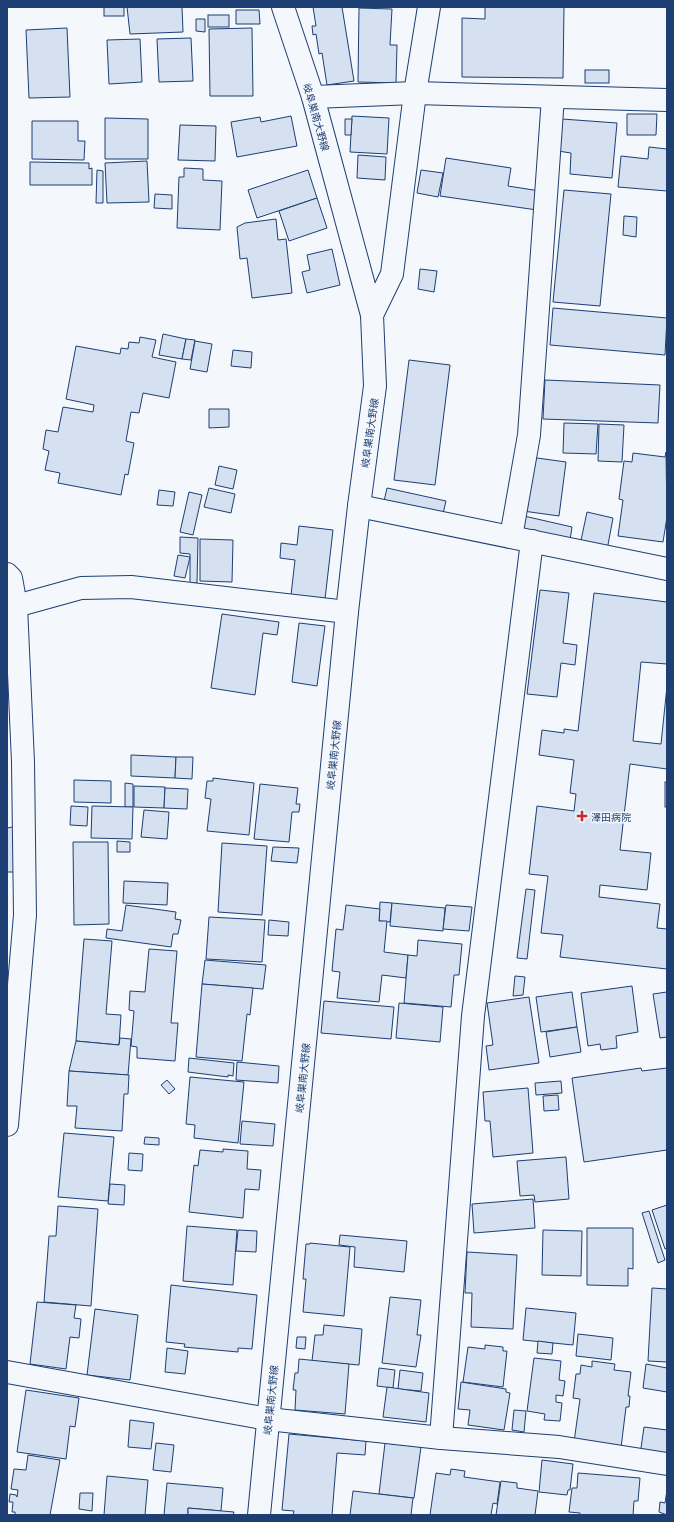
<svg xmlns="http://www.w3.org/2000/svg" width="674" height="1522" viewBox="0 0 674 1522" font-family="Georgia,'Noto Sans JP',serif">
<rect width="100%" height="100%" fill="#f4f7fb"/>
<g fill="#d5e0f0" stroke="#1d3f73">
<rect x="104" y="7" width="20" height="9"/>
<path d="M127 7H182L183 32 130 34Z"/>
<path d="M313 7H342L354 81 327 85 322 53 319 54 316 34 313 35 312 26H316Z"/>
<path d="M485 7H564L563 78 462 77V18L485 19Z"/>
<path d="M359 8 392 9 390 45H397L396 83 358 82Z"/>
<path d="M236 10H259L260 24H236Z"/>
<rect x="208" y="15" width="21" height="12"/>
<path d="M196 19H205V32L196 31Z"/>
<path d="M67 28 70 97 29 98 26 30Z"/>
<path d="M252 28 253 96H210L209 29Z"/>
<path d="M191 38 193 81 159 82 157 39Z"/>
<path d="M140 39 142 82 109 84 107 40Z"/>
<rect x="585" y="70" width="24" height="13"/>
<path d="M627 114H657L656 135H627Z"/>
<path d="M291 116 297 146 237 157 231 122 260 117 261 122Z"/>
<path d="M352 116 389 118 387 154 350 152Z"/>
<path d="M105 118 148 119V159H105Z"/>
<path d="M345 119H352L351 135H345Z"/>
<path d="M562 119 617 123 612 178 570 174 571 153 558 151Z"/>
<path d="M32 121H78V141H85L84 160 32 159Z"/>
<path d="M180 125 216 126 215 161 178 160Z"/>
<path d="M649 147 667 149V191L618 187 621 156 648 159Z"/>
<path d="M358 155 386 157 385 180 357 178Z"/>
<path d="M446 158 511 168 508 186 540 191 537 210 440 196Z"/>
<path d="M147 161 149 202 107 203 105 163Z"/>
<path d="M30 162 89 163V169L92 168V185H30Z"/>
<path d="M184 168 203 169V180L222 181 220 230 177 228 179 177H184Z"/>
<path d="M97 170 103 171V203H96Z"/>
<path d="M308 170 317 198 257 218 248 190Z"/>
<path d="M421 170 443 173 438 197 417 193Z"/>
<path d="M564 190 611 194 600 306 553 302Z"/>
<path d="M155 194 172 195V209L154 208Z"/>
<path d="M317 198 327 228 289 241 279 211Z"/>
<path d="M624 216 637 217 636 237 623 235Z"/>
<path d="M276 219 278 240 286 239 292 293 252 298 247 258 240 259 237 227 245 223Z"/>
<path d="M332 249 340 285 307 293 302 272 310 270 307 255Z"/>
<path d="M420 269 437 271 434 292 418 289Z"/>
<path d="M553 308 667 318 665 355 550 345Z"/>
<path d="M163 334 186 339 182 359 159 355Z"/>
<path d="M140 337 156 340 152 357 176 362 169 398 143 393 139 413 131 412 126 441 134 443 128 475 125 474 121 495 58 483 60 473 45 470 49 451 43 449 46 430 58 432 63 407 93 412 94 405 66 399 76 346 120 354 121 348 128 349 129 342 139 343Z"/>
<path d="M186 339 195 340 191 360 182 359Z"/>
<path d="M195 341 212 344 207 372 190 369Z"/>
<path d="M233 350 252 352 251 368 231 366Z"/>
<path d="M409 360 450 365 435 485 394 480Z"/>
<path d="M545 380 660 385 658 423 543 419Z"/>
<path d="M209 409H229V427L209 428Z"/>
<path d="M564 423 598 424 596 454 563 453Z"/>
<path d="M599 424 624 425 622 462 598 461Z"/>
<path d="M666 452 667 517 663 542 618 536 623 500 619 499 624 461 632 462 633 453 665 457Z"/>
<path d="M530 457 566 462 559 516 523 511Z"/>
<path d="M219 466 237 470 233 489 215 485Z"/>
<path d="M209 488 235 494 231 513 204 507Z"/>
<path d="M387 488 446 501 442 518 383 506Z"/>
<path d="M159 490 175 492 173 506 157 505Z"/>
<path d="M189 492 202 495 193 535 180 532Z"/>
<path d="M587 512 613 518 607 550 580 545Z"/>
<path d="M524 516 572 527 570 540 521 529Z"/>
<path d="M299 526 333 530 325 599 291 595 295 560 280 558 281 543 297 545Z"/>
<path d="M180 537 198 538 197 583H190V554L180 553Z"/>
<path d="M200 539 233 540 232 582 200 581Z"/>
<path d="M178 555 190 557 185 578 174 576Z"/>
<path d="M540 590 569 593 563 643 577 645 575 665 561 663 557 697 527 694Z"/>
<path d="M594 593 667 602V664L641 662 633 741 661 744 667 686V769L630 764 620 850 651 853 647 890 600 885 599 897 660 904 657 928 667 929V969L560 957 563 935 541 933 548 876 529 874 537 806 574 811 576 794 570 793 574 760 539 755 542 730 564 733V729L578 731Z"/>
<path d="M222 614 279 622 277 635 263 633 255 695 211 688Z"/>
<path d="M299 623 325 626 317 686 292 682Z"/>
<path d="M131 755 176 757 175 778 131 776Z"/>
<path d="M176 757H193L192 779 175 778Z"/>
<path d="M213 778 254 783 249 835 207 831 211 799 205 798 207 781H213Z"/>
<path d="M74 780 111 781V803L74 802Z"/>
<rect x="665" y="782" width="2" height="25"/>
<path d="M125 783 133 784V807H125Z"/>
<path d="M260 784 298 788 296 804H300L299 812H292L289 842 254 839Z"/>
<path d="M134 786 165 787 164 808 134 807Z"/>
<path d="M165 788 188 789 187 809 164 808Z"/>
<path d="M71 806 88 807 87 826 70 825Z"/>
<path d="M92 806 133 807 132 839 91 838Z"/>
<path d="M144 810 169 812 167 839 141 837Z"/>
<path d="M13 827 15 872H7V828Z"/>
<path d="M117 841 130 842V852H117Z"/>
<path d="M73 842H108L109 924 74 925Z"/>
<path d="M222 843 267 846 262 915 218 912Z"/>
<path d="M273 847 299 848 297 863 271 861Z"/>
<path d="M124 881 168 883 167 905 123 903Z"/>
<path d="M526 889 535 890 527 959 517 958Z"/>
<path d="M380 902 392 903 390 922 379 921Z"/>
<path d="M392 903 445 908 443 931 390 926Z"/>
<path d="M126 905 176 912 175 919 181 920 178 934H173L171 947 106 938 107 929 122 931Z"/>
<path d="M346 905 380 909 379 921H387L384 952 408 955 406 978 382 975 379 1002 337 998 340 972 332 971 336 929 343 930Z"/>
<path d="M446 905 472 907 469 931 443 929Z"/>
<path d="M209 917 265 920 262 962 206 959Z"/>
<path d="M269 920 289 922 288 936 268 935Z"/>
<path d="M84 939 112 941 106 1014 121 1015 119 1045 76 1041Z"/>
<path d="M418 940 462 944 459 975H454L451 1007 404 1003 408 955 417 956Z"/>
<path d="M149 949 177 951 171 1023H178L175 1061 137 1058V1047L131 1046 134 1011 129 1010 130 991 145 992Z"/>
<path d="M205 960 266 965 263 989 202 984Z"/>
<path d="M515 976 525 977 523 995 513 996Z"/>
<path d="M202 984 253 988 250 1015 247 1014 242 1061 196 1057Z"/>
<path d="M632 986 638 1032 616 1036 617 1048 601 1050 600 1044 588 1046 581 993Z"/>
<path d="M572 992 577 1027 541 1032 536 997Z"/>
<path d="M667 992V1037L660 1038 653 994Z"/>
<path d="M529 997 539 1063 489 1070 486 1046 493 1045 487 1003Z"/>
<path d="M324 1001 394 1007 391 1039 321 1033Z"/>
<path d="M399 1003 443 1007 440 1042 396 1038Z"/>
<path d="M577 1027 581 1052 550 1057 546 1032Z"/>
<path d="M120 1038 131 1039 128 1075 69 1071 76 1041 119 1045Z"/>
<path d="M189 1058 234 1063 233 1076 228 1075V1077L188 1072Z"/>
<path d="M237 1062 279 1066 278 1083 236 1080Z"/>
<path d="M641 1068 642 1071 667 1068V1150L584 1162 572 1078Z"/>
<path d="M69 1071 129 1075 128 1094H124L122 1131 75 1128 77 1106H67Z"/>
<path d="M190 1077 244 1082 238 1143 194 1138 195 1125 186 1124Z"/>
<path d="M167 1080 175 1089 169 1094 161 1085Z"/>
<path d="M561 1081 562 1093 536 1095 535 1083Z"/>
<path d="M528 1088 533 1153 493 1157 490 1121H485L483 1092Z"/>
<path d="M558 1095 559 1110 544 1111 543 1096Z"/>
<path d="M242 1121 275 1124 273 1146 240 1144Z"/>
<path d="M64 1133 114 1137 108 1201 58 1197Z"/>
<path d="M145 1137 159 1138V1145L144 1144Z"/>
<path d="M223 1149 248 1151 247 1169 261 1170 259 1190 245 1189 243 1218 189 1212 194 1165 198 1166 200 1150 223 1152Z"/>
<path d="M129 1153 143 1154 142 1171 128 1170Z"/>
<path d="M566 1157 569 1199 535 1202 534 1195 520 1196 517 1161Z"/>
<path d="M110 1184 125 1185 124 1205 108 1204Z"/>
<path d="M533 1199 535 1228 474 1233 472 1204Z"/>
<path d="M667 1205V1248L665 1249 652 1210Z"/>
<path d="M58 1206 98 1209 91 1306 44 1302 49 1236H56Z"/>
<path d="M649 1211 665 1260 658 1263 642 1213Z"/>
<path d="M187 1226 237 1230 233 1285 183 1281Z"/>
<path d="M587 1228H633V1269L628 1268V1286L587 1285Z"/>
<path d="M238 1230 257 1231 256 1252 236 1251Z"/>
<path d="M543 1230 582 1231 581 1276 542 1275Z"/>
<path d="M340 1235 407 1241 404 1272 354 1267 355 1247 339 1245Z"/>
<path d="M310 1243 350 1247 344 1316 303 1312 306 1279H303L306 1244H310Z"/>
<path d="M467 1252 517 1255 513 1329 471 1327 472 1293H465Z"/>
<path d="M171 1285 257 1295 252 1349 238 1348V1352L184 1347 185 1344 166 1342Z"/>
<path d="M652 1288 667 1289V1362L648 1361Z"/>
<path d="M390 1297 421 1300 417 1335H421L416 1367 382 1363Z"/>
<path d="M37 1302 76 1305 74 1318 81 1319 79 1338 70 1337 66 1369 30 1364Z"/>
<path d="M526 1308 576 1313 573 1345 523 1340Z"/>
<path d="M95 1309 138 1315 130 1380 87 1375Z"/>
<path d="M324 1325 362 1329 359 1365 312 1361 315 1335H323Z"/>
<path d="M578 1334 613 1338 611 1360 576 1356Z"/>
<path d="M297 1337H306L305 1349 296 1348Z"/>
<path d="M538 1341 553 1343 552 1354 537 1353Z"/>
<path d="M485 1345 503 1347V1351H507L503 1387 463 1382 468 1347 485 1349Z"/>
<path d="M167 1348 188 1351 185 1374 165 1372Z"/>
<path d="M534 1358 561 1361 559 1380 565 1381 563 1396 556 1395V1402L562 1403 560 1421 544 1420 545 1414 527 1411Z"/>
<path d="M299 1359 349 1364 345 1414 295 1410 296 1390H293L295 1373H298Z"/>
<path d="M592 1361 615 1364 614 1370 631 1372 628 1396H630L629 1407H626L621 1448 574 1442 580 1399 573 1398 576 1374H580L581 1365 592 1367Z"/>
<path d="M646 1364 667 1368V1392L643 1388Z"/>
<path d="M379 1368 395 1370 393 1388 377 1386Z"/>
<path d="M400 1370 423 1373 421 1391 398 1389Z"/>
<path d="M461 1382 506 1389V1392L510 1393 504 1430 468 1425 470 1410 458 1409Z"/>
<path d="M387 1387 429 1393 426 1422 383 1417Z"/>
<path d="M26 1390 79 1398 75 1427 70 1426 66 1459 17 1452Z"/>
<path d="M514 1410 526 1411 524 1432 512 1430Z"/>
<path d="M130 1420 154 1423 151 1449 128 1447Z"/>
<path d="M644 1427 667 1430V1459L640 1455Z"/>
<path d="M289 1434 366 1441 365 1455 337 1453 332 1515H335H293L294 1511 282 1510Z"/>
<path d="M156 1443 174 1445 171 1472 153 1470Z"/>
<path d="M385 1443 421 1447 414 1498 379 1494Z"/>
<path d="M28 1455 60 1460 50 1515H15V1512H12L13 1502H9L10 1494 16 1495 17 1497 18 1490 11 1489 14 1469 26 1470Z"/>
<path d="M542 1460 573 1464 570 1490H568L567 1495 539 1492Z"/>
<path d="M451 1469 465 1471 464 1477 500 1482 497 1504 493 1503 491 1515H430L436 1473 450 1475Z"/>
<path d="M578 1473 640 1478 638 1501H634L633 1515H580V1513L569 1512 572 1488H577Z"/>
<path d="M107 1476 148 1480 145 1515H104Z"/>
<path d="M501 1481 517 1483V1488L538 1491 535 1515H496Z"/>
<path d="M167 1483 223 1488 221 1511 188 1508V1515H164Z"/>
<path d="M667 1490V1515L659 1512 660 1502 665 1503Z"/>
<path d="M353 1491 413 1498 411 1515H350Z"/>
<path d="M80 1493H93L92 1511 79 1509Z"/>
<path d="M188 1508 234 1512 233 1515H188Z"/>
</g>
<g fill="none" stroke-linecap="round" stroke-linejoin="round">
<defs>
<g id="minor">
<path d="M313 97 415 93 667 100"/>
<path d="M372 315 392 274 415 93 429 7"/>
<path d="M359 506 667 569"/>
<path d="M511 537 529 435 553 97"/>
<path d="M7 574 11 578 16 606 23 762 25 915 7 1125"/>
<path d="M16 606 81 588 131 587 347 612"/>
<path d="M7 1372 268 1419 441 1438 559 1447 667 1464"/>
<path d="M441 1438 473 1016 532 541"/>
</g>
<path id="major" d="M259 1515 347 612 359 506 375 386 372 315 313 97 283 7"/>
</defs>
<use href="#minor" stroke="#1d3f73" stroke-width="24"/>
<use href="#major" stroke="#1d3f73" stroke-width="24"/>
<use href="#minor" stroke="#f4f7fb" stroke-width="22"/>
<use href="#major" stroke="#f4f7fb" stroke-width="22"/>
</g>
<path fill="#c62828" stroke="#f4f7fb" stroke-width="1.5" d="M580 810h4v4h4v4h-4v4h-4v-4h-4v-4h4z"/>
<g text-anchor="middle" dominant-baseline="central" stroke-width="3" stroke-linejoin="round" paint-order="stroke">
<g font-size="10" fill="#1d3f73" stroke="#f4f7fb">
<text transform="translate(317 117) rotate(74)">岐阜巣南大野線</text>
<text transform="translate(369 433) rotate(-82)">岐阜巣南大野線</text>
<text transform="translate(333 755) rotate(-84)">岐阜巣南大野線</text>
<text transform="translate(302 1078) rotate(-84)">岐阜巣南大野線</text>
<text transform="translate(270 1400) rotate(-84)">岐阜巣南大野線</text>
</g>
<g font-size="10" fill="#1d3f73" stroke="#f4f7fb" text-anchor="start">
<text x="591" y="816">澤田病院</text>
</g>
</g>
<rect width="674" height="1522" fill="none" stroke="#1d3f73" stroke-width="16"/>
</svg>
